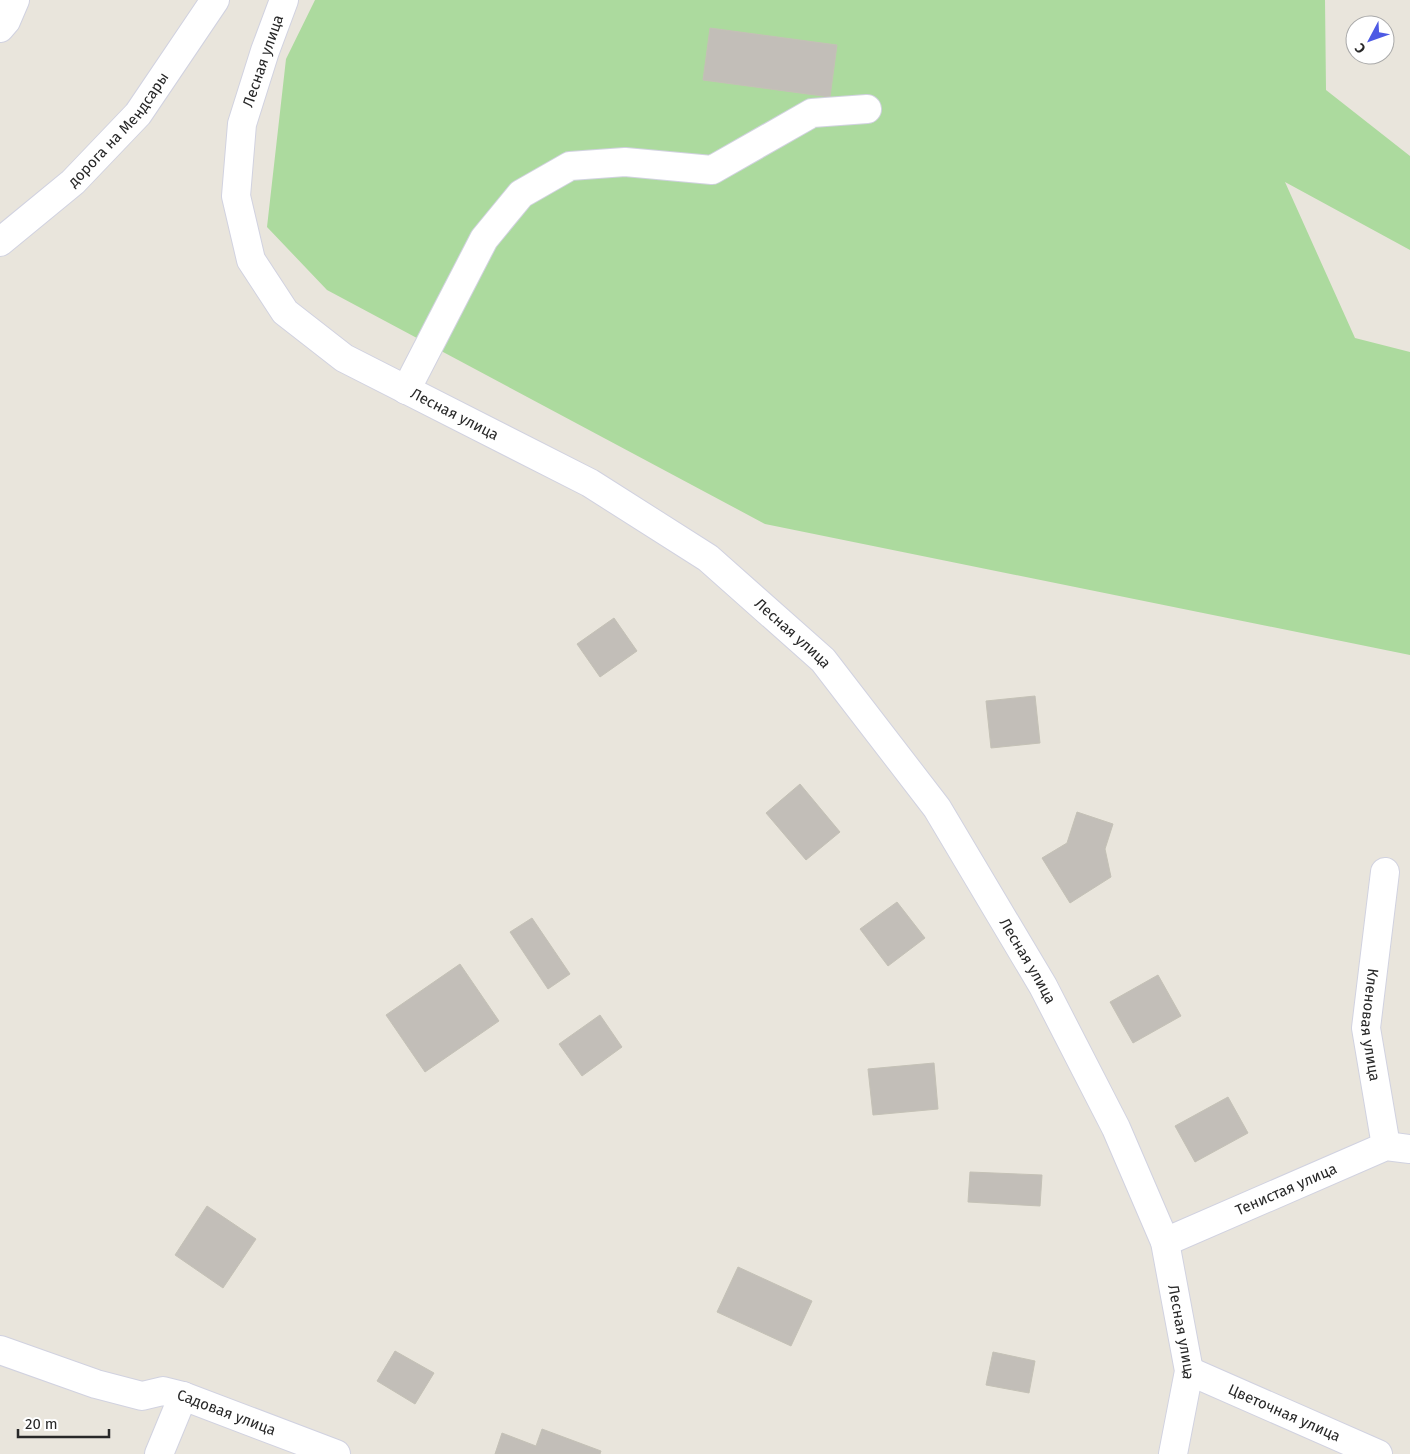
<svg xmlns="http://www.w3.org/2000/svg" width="1410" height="1454" viewBox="0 0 1410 1454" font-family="'Fira Sans',sans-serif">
<rect width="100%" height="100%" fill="#e9e5dc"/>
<path fill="#acda9e" d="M315 0H1325L1326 90 1410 156V250L1285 182 1355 338 1410 352V655L765 524 327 290 267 227 286 59Z"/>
<g fill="#c2beb8" stroke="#c4c1b6">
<path d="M710 28 837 45 830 97 703 80Z"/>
<path d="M614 618 637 651 600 677 577 644Z"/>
<path d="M1035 696 1040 743 991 748 986 701Z"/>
<path d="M800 784 840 832 806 860 766 813Z"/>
<path d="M1077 812 1113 824 1105 849 1111 877 1070 903 1042 858 1067 843Z"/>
<path d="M897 902 925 938 888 966 860 929Z"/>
<path d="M532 918 570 974 548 989 510 932Z"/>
<path d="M460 964 499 1021 425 1072 386 1015Z"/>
<path d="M1158 975 1181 1016 1133 1043 1110 1002Z"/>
<path d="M600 1015 622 1047 582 1076 559 1044Z"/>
<path d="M934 1063 938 1109 873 1115 868 1069Z"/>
<path d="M1228 1097 1248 1133 1195 1162 1175 1126Z"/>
<path d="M970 1172 1042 1175 1040 1206 968 1202Z"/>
<path d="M207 1206 256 1239 223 1288 175 1255Z"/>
<path d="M738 1267 812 1301 791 1346 717 1312Z"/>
<path d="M395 1351 434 1373 415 1404 377 1381Z"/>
<path d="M993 1352 1035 1361 1029 1393 986 1385Z"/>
<path d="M542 1429 601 1451 600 1454H495L502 1433 536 1446Z"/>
</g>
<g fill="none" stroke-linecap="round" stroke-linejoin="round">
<defs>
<g id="minor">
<path id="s1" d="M284 0 265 51 242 124 236 196 251 260 285 312 344 358 590 483 708 558 823 660 937 808 1043 986 1116 1128 1165 1242 1189 1371 1173 1454"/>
<path d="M0 28 6 21 15 0"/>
<path id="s2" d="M0 242 73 182 138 114 215 0"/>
<path d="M406 390 484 239 521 194 570 166 625 162 712 170 812 113 867 109"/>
<path id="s3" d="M1385 872 1366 1028 1386 1146"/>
<path id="s4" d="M1165 1242 1386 1146 1410 1149"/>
<path id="s5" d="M0 1350 96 1384 142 1396 163 1391 183 1396 336 1454"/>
<path id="s6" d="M1189 1371 1378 1454"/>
<path d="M159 1454 183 1396"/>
</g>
</defs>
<use href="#minor" stroke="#d1d2e0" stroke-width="30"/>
<use href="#minor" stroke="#fff" stroke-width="28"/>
</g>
<g text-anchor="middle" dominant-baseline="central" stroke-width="5" stroke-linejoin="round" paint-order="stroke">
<g font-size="15" fill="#282828" stroke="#fff">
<text transform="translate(263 61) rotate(-71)">Лесная улица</text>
<text stroke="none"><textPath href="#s2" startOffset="164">дорога на Мендсары</textPath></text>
<text stroke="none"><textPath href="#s1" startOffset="530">Лесная улица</textPath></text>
<text stroke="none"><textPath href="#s1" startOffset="935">Лесная улица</textPath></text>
<text stroke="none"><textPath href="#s1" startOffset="1340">Лесная улица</textPath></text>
<text stroke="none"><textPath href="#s3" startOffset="154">Кленовая улица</textPath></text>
<text stroke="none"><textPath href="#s4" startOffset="132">Тенистая улица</textPath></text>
<text stroke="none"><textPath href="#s1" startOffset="1745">Лесная улица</textPath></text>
<text stroke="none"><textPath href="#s5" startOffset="238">Садовая улица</textPath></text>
<text stroke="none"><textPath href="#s6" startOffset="104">Цветочная улица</textPath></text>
</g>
</g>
<g transform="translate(1370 40) rotate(229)"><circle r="24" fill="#ffffff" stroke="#a9a9a9"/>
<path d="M0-4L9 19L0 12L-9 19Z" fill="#4d5ae4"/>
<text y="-8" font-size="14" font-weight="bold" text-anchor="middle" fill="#282828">С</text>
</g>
<path d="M18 1429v8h91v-8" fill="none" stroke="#282828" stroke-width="2.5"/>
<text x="25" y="1429" font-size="15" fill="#282828" stroke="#ffffff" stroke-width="4" paint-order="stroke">20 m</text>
</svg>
